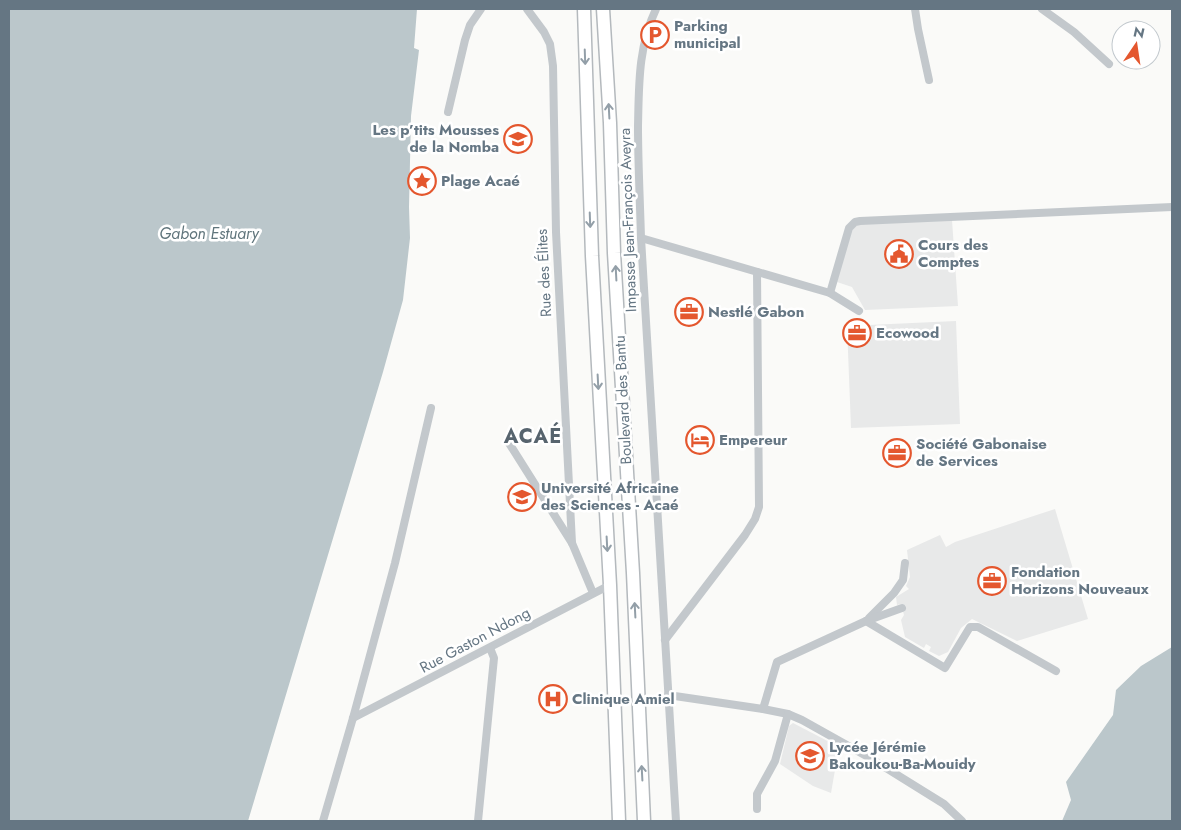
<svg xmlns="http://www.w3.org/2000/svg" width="1181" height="830" viewBox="0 0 1181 830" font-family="Jost,sans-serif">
<rect width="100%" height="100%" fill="#fafaf8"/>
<g fill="#e8e9e9">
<path d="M952 220 958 306 865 310 852 287 837 282 851 226 860 224Z"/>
<path d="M956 321 960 424 851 428 847 326Z"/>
<path d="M1055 509 1088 619 1017 641 972 619 961 628 948 652 939 656 929 651 931 647 926 644 924 648 905 637 901 620 904 615 901 604 897 605 896 597 909 589 906 586 910 577 907 550 940 535 946 547 955 542Z"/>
<path d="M793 723 839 747 831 793 813 786 780 764 789 726Z"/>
</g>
<g fill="#bbc7cb">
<path d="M9 9H417L414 48 419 50 411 116 409 207 410 238 403 300 383 372 248 821H9Z"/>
<path d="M1172 647V821H1062L1071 800 1066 782 1113 715 1116 690 1141 666Z"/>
</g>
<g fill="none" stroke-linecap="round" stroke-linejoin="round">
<defs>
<g id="trunk">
<path d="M584 9 592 256 610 585 619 821"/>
<path d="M603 9 610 123 614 253 633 573 644 821"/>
</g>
</defs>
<use href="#trunk" stroke="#b4b9bd" stroke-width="15"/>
<g stroke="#c3c8cc" stroke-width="8">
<path d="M527 9 544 32 550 44 553 66 556 232 572 543"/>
<path d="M656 9C638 47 639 85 638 126 638 163 640 201 641 238L676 821"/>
<path d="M915 9 918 29 929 80"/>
<path d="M1042 9 1074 32 1109 64"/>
<path d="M448 112 465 40 470 25 481 9"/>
<path d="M641 238 830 293 859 311"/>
<path d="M830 293 849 228 855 222 860 221 1172 207"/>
<path d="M507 440 572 543 593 593"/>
<path d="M869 618 894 593 903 580 905 563"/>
<path d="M866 621 945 668 970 627H978L1056 671"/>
<path d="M665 640 745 535 755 519 759 507 757 272"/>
<path d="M668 695 763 709 788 714 802 720 870 758 944 804 962 821"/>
<path d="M763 709 777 662 866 621 902 608"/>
<path d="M353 718 610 585"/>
<path d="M757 809V794L775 761 788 714"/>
<path d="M323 821 353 718 395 563 431 408"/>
<path d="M478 821 494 658 490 648"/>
</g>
<use href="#trunk" stroke="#fff" stroke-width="12"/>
</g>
<defs><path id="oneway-shaft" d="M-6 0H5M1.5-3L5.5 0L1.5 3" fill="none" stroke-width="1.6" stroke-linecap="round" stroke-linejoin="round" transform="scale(1.25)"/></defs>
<g stroke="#939fa8">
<use href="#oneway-shaft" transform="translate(585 57) rotate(88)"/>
<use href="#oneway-shaft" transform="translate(609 111) rotate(-93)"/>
<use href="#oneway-shaft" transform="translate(590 220) rotate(88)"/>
<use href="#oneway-shaft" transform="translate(616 273) rotate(-93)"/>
<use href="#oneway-shaft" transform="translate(598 382) rotate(87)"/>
<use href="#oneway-shaft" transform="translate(607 544) rotate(87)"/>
<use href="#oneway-shaft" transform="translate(635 610) rotate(-93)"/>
<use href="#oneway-shaft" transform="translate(642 773) rotate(-93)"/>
</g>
<defs>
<symbol id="parking-ring" viewBox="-11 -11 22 22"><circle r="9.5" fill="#fff" stroke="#e4572e" stroke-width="1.5"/><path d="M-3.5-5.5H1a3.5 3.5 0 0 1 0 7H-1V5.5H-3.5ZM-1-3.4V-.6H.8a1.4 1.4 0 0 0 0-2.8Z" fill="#e4572e"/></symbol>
<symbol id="school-ring" viewBox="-11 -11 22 22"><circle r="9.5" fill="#fff" stroke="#e4572e" stroke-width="1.5"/><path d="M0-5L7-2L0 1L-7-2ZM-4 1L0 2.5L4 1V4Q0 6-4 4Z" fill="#e4572e"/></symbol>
<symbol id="sight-ring" viewBox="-11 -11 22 22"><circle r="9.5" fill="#fff" stroke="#e4572e" stroke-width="1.5"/><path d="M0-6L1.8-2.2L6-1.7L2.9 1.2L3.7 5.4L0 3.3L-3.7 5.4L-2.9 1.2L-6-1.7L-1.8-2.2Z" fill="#e4572e"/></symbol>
<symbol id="civic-ring" viewBox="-11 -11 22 22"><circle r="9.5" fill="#fff" stroke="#e4572e" stroke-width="1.5"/><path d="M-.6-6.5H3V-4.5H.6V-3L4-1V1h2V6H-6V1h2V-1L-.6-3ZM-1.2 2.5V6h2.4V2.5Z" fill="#e4572e"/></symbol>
<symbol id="office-ring" viewBox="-11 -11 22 22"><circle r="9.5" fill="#fff" stroke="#e4572e" stroke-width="1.5"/><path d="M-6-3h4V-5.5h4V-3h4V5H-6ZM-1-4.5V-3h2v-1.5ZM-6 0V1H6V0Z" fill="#e4572e"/></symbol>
<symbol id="hotel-ring" viewBox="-11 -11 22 22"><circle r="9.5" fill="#fff" stroke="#e4572e" stroke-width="1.5"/><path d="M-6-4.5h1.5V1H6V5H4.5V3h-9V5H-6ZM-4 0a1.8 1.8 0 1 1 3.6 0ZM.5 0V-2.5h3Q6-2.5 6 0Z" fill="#e4572e"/></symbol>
<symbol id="university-ring" viewBox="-11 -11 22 22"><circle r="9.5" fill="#fff" stroke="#e4572e" stroke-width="1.5"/><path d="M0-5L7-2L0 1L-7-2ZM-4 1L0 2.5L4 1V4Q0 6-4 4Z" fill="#e4572e"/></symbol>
<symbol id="hospital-ring" viewBox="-11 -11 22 22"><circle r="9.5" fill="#fff" stroke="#e4572e" stroke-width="1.5"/><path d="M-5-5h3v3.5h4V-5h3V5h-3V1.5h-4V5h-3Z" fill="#e4572e"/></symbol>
</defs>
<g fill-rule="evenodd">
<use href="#parking-ring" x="639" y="19" width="32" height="32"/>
<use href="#school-ring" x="502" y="123" width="32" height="32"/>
<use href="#sight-ring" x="406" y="165" width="32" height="32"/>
<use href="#civic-ring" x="883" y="238" width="32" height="32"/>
<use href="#office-ring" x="673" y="296" width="32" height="32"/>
<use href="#office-ring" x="841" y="317" width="32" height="32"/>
<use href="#hotel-ring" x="684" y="424" width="32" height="32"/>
<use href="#office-ring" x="881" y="437" width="32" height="32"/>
<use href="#university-ring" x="506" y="481" width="32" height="32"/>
<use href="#office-ring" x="976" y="565" width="32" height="32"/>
<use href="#hospital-ring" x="537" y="683" width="32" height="32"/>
<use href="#school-ring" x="794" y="740" width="32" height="32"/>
</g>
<g text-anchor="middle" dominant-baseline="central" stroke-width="5" stroke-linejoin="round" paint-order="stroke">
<g font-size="15" font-weight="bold" fill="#657683" stroke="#fff" text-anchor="start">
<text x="674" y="26">Parking<tspan x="674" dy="17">municipal</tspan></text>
<text x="499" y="130" text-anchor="end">Les p’tits Mousses<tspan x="499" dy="17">de la Nomba</tspan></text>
<text x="441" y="181">Plage Acaé</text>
<text x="918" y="245">Cours des<tspan x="918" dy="17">Comptes</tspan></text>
<text x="708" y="312">Nestlé Gabon</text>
<text x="876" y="333">Ecowood</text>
<text x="719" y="440">Empereur</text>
<text x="916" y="444">Société Gabonaise<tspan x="916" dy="17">de Services</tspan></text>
<text x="541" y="488">Université Africaine<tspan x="541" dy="17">des Sciences - Acaé</tspan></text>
<text x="1011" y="572">Fondation<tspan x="1011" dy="17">Horizons Nouveaux</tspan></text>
<text x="572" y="699">Clinique Amiel</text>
<text x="829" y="747">Lycée Jérémie<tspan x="829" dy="17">Bakoukou-Ba-Mouidy</tspan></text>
</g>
<g font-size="15" fill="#657683" stroke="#fff">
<text transform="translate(628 220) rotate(-92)">Impasse Jean-François Aveyra</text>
<text transform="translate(544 273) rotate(-93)">Rue des Élites</text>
<text transform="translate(623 400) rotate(-93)">Boulevard des Bantu</text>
<text transform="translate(475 640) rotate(-28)">Rue Gaston Ndong</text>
</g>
<g font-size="16" font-style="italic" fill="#60757c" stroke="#fff">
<text x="209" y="233">Gabon Estuary</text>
</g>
<g font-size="20" font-weight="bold" letter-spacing="1" fill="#57646e" stroke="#fff">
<text x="533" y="436">ACAÉ</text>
</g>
</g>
<rect width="1181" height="830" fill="none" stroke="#657683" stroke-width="20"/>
<g transform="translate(1136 45) rotate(13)"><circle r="24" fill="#ffffff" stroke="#c1c8cd"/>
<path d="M0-4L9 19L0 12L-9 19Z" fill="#e4572e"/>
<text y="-8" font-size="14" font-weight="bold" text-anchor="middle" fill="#657683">N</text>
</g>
</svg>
